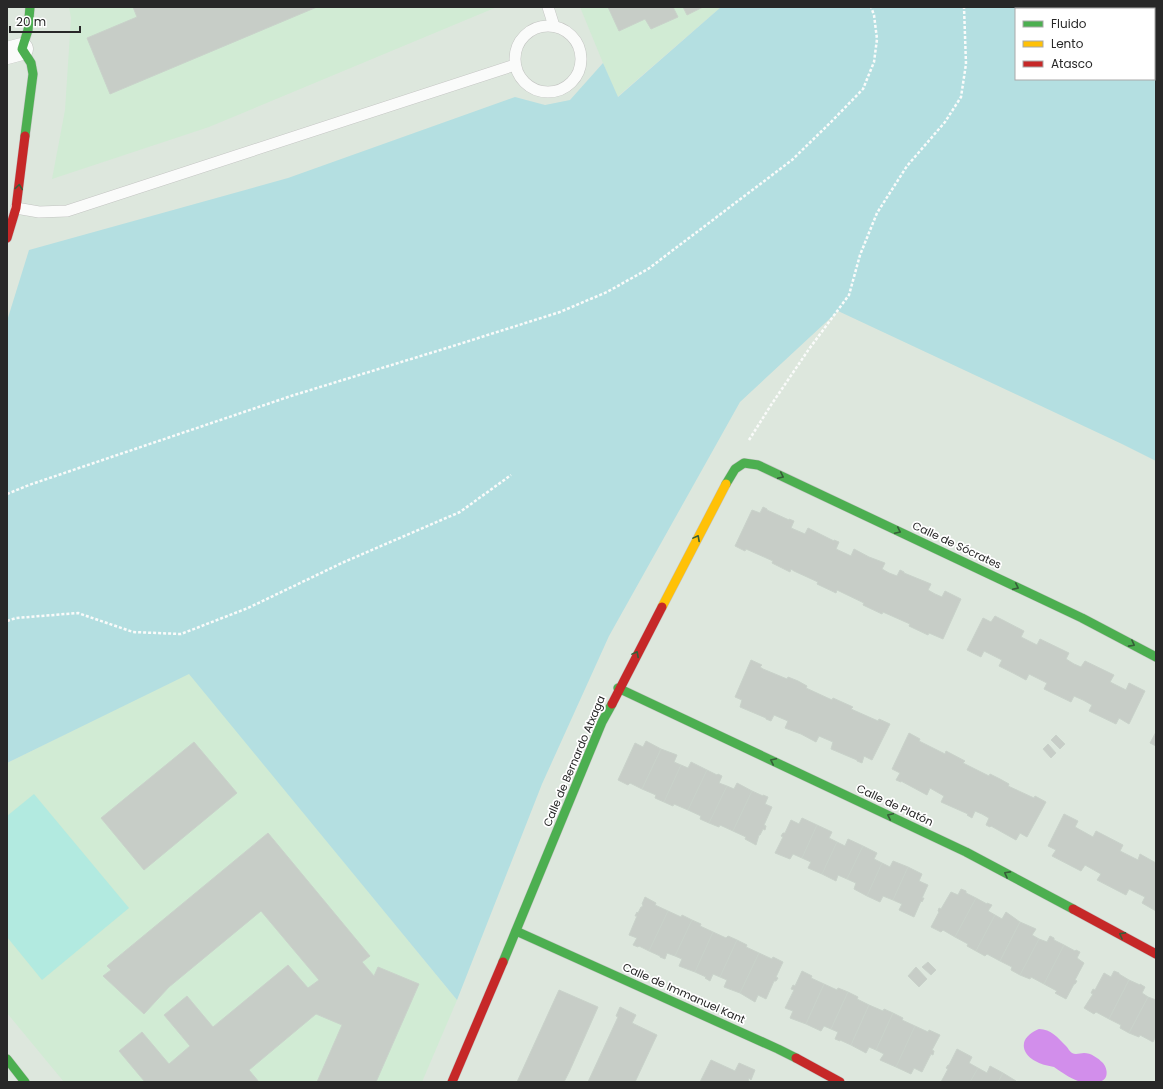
<svg xmlns="http://www.w3.org/2000/svg" width="1163" height="1089" viewBox="0 0 1163 1089" font-family="Poppins,sans-serif">
<rect width="100%" height="100%" fill="#dde7dd"/>
<g fill="#d1ebd4">
<path d="M69 7H497L209 127 52 179 65 110 71 18Z"/>
<path d="M580 7H721L617 97Z"/>
<path d="M189 673 457 1000 422 1082H64L7 1013V763Z"/>
</g>
<path fill="#b4dfe1" fill-rule="evenodd" d="M721 7H1156V461L1122 444 838 311 740 402 609 636 542 784 457 1000 189 674 7 763V321L29 250 288 178 515 97 545 105 570 100 603 63 618 97ZM1016 9H1154V79H1016Z"/>
<path fill="#b2eae0" d="M34 794 129 908 42 980 7 937V816Z"/>
<path fill="#d28eeb" d="M1039 1029C1051 1029 1058 1038 1066 1046 1068 1048 1070 1052 1072 1053 1076 1055 1080 1053 1084 1053 1091 1053 1098 1058 1103 1063 1108 1069 1109 1080 1099 1082 1093 1083 1084 1083 1078 1081 1068 1077 1063 1073 1054 1067 1051 1066 1048 1066 1045 1065 1035 1062 1022 1055 1024 1043 1025 1037 1033 1031 1039 1029Z"/>
<g fill="#c7cdc7" stroke="#c9d2ca">
<path d="M133 7H317L110 94 87 38 137 17Z"/>
<path d="M608 7H673L678 17 651 29 645 19 619 31Z"/>
<path d="M683 7H703L687 15Z"/>
<path d="M763 507 767 509V510L789 520V519L794 521 791 528 805 534 808 528 834 541V540L839 542 836 549 851 556 854 549 869 557 885 563 882 569 889 573 897 576 900 570 904 572V573L931 584 928 590 935 594 942 597 945 591 961 599 943 639 929 633 928 635 909 626 910 624 883 612 882 614 863 605 864 603 837 590 836 593 817 584 818 582 794 571 791 569 790 572 772 563 773 561 746 549 745 551 735 546 752 510 760 513Z"/>
<path d="M995 616 1024 631 1021 637 1037 645 1040 639 1069 653 1066 659 1074 664 1081 667 1085 661 1114 675 1110 682 1126 690 1129 683 1145 691 1129 724 1119 718 1116 724 1089 711 1092 705 1083 700 1074 696 1071 702 1044 689 1047 683 1029 674 1026 680 1013 673 999 666 1002 660 984 651 981 657 967 650 983 618 991 622Z"/>
<path d="M751 660 762 665 760 667 763 669 787 679 788 677 798 681 807 686 806 688 832 700 833 698 853 707 851 709 878 721 879 719 890 724 872 760 864 756 862 763 857 761V760L831 749 833 742 819 736 816 742 801 734 785 728 788 721 774 715 771 721 766 719V718L740 707 742 700 735 697Z"/>
<path d="M1156 732V746L1150 743Z"/>
<path d="M909 733 920 739 919 741 945 754 946 751 965 761 963 763 989 776 990 774 1000 779 1009 784 1008 786 1034 798 1035 796 1046 802 1027 837 1020 833 1016 840 991 826 990 827 986 825 989 818 982 814 975 811 972 818 967 815 968 814 941 802 944 796 930 788 927 795 901 781V782L896 780 900 773 892 769Z"/>
<path d="M1056 735 1065 744 1060 749 1051 740Z"/>
<path d="M646 741 661 749 642 789 630 783 628 785 618 780 635 743 643 747Z"/>
<path d="M194 742 237 793 144 870 101 818Z"/>
<path d="M1048 744 1056 753 1051 758 1043 749Z"/>
<path d="M661 749 677 755 674 762 681 765 664 802 655 798 656 795 642 789Z"/>
<path d="M691 762 707 770 688 810 674 804 673 806 664 802 681 765 688 768Z"/>
<path d="M707 770 717 775 718 774 722 776 719 783 727 786 709 823 700 819 701 816 688 810Z"/>
<path d="M737 783 752 791 733 831 720 825 719 827 709 823 727 786 734 789Z"/>
<path d="M752 791 763 796V795L768 797 765 804 772 807 764 825 766 826 765 830 763 829 760 835H759L756 845 745 839 746 837 733 831Z"/>
<path d="M1064 814 1078 821 1075 827 1093 837 1096 831 1123 845 1120 851 1138 860 1140 854 1156 863V911L1142 903 1145 897 1129 889 1126 895 1097 880 1101 874 1085 865 1081 871 1052 856 1056 850 1048 846Z"/>
<path d="M802 818 817 825 802 858 793 854 790 859 775 853 783 837 781 836 783 833H785L791 820 799 824Z"/>
<path d="M817 825 832 832 829 838 837 842 822 874 808 868 811 862 802 858Z"/>
<path d="M268 833 370 956 362 962 374 976 378 967 419 984 376 1082H317L342 1025 316 1014 249 1070 259 1082H145L119 1051 142 1032 169 1064 190 1046 164 1015 187 996 213 1027 288 965 308 988 319 980 261 911 169 987 144 1014 103 976 111 970 107 966Z"/>
<path d="M848 839 863 846 847 879 838 875 836 881 822 874 837 842 845 846Z"/>
<path d="M863 846 877 853 874 859 882 863 867 896 854 889 856 883 847 879Z"/>
<path d="M893 861 908 867 893 900 883 896 880 902 867 896 882 863 890 867Z"/>
<path d="M908 867 922 874 919 881 928 885 922 898H924L922 902 921 901 914 917 899 910 902 904 893 900Z"/>
<path d="M961 889 966 891V893L976 898 955 937 943 930 941 932 931 927 939 912 938 911 939 908 941 909 951 892 958 895Z"/>
<path d="M645 897 656 903 655 905 668 911 649 951 639 946 638 947 633 945 637 938 629 935 637 916H635L637 912 638 913 641 907H642L643 905 642 904Z"/>
<path d="M976 898 987 904V903L992 905 988 911 995 915 976 951 967 946 968 944 955 937Z"/>
<path d="M668 911 681 917 682 915 692 920 675 956 667 953 665 959 660 957V956L649 951Z"/>
<path d="M1006 912 1020 922 1000 961 987 954 985 956 976 951 995 915 1002 919Z"/>
<path d="M692 920 701 924 700 926 713 932 695 972 679 966 682 959 675 956Z"/>
<path d="M1020 922 1036 929 1032 935 1039 939 1020 975 1011 970 1012 967 1000 961Z"/>
<path d="M713 932 726 938 728 936 737 940 720 977 713 974 710 981 705 978 706 977 695 972Z"/>
<path d="M1050 936 1054 938V940L1064 945 1044 984 1031 977 1030 979 1020 975 1039 939 1047 942Z"/>
<path d="M737 940 747 945 746 947 759 953 740 993 724 987 727 980 720 977Z"/>
<path d="M1064 945 1075 951 1076 950 1080 952 1077 958 1084 963 1075 980 1077 981 1075 984H1074L1066 999 1055 993 1057 991 1044 984Z"/>
<path d="M759 953 772 959 773 957 783 962 776 977 778 978 776 981H774L766 999 758 995 755 1002 740 993Z"/>
<path d="M928 962 936 970 931 975 922 967Z"/>
<path d="M916 967 927 979 919 987 908 976Z"/>
<path d="M802 971 812 976 811 978 824 984 806 1024 790 1018 793 1011 785 1008 794 990 791 989 793 985 795 986Z"/>
<path d="M1114 971 1119 973V974L1129 980 1109 1019 1096 1012 1094 1014 1084 1008 1093 994 1091 993 1093 989 1095 990 1104 973 1111 977Z"/>
<path d="M1129 980 1140 985V984L1145 987 1142 993 1148 997 1129 1033 1120 1028 1121 1025 1109 1019Z"/>
<path d="M824 984 837 990 838 988 848 992 831 1029 824 1026 821 1031 806 1024Z"/>
<path d="M559 990 598 1007 570 1070 564 1082H517Z"/>
<path d="M848 992 858 997 857 999 869 1005 851 1045 840 1040V1041L835 1039 838 1032 831 1029Z"/>
<path d="M1148 997 1156 1000V999V1036L1153 1042 1140 1035 1139 1037 1129 1033Z"/>
<path d="M869 1005 883 1011 884 1009 893 1013 876 1050 869 1047 866 1053 851 1045Z"/>
<path d="M620 1007 636 1015 632 1023 657 1035 635 1082H588L618 1017 616 1016Z"/>
<path d="M893 1013 903 1018 902 1020 915 1026 896 1067 880 1060 884 1054 876 1050Z"/>
<path d="M915 1026 928 1032 929 1030 940 1035 932 1050 934 1051 933 1055 931 1054 922 1072 914 1068 911 1074 896 1067Z"/>
<path d="M957 1049 972 1057 969 1063 978 1068 970 1082H941L948 1069 946 1068 948 1065H949Z"/>
<path d="M711 1060 735 1071 739 1063 755 1070 751 1080 749 1078 748 1082H700Z"/>
<path d="M990 1066 1003 1073 998 1082H970L978 1068 987 1073Z"/>
<path d="M1003 1073 1016 1081 1015 1082H998Z"/>
</g>
<g fill="none" stroke-linecap="round" stroke-linejoin="round">
<defs>
<g id="lane">
<path d="M548 7 554 26"/>
<circle cx="548" cy="59" r="33"/>
<path d="M16 208 39 212 67 211 515 65"/>
</g>
<path id="street" d="M7 53 22 49"/>
<g id="fast">
<path d="M25 136 33 74 31 63 22 49 28 30 30 7"/>
<path d="M726 484 735 469 744 463 758 465 1082 618 1156 657"/>
<path d="M618 688 966 852 1073 909"/>
<path d="M516 931 778 1049 796 1058"/>
<path d="M503 962 602 722 612 704"/>
<path d="M7 1059 25 1082"/>
</g>
<path id="slow" d="M662 607 726 484"/>
<g id="jam">
<path d="M7 238 16 208 25 136"/>
<path d="M612 704 662 607"/>
<path d="M1073 909 1156 954"/>
<path d="M796 1058 840 1082"/>
<path d="M452 1082 503 962"/>
</g>
</defs>
<use href="#lane" stroke="#c3c4c2" stroke-width="12"/>
<use href="#street" stroke="#c3c4c2" stroke-width="23"/>
<use href="#fast" stroke="#c3c4c2" stroke-width="10"/>
<use href="#slow" stroke="#c3c4c2" stroke-width="10"/>
<use href="#jam" stroke="#c3c4c2" stroke-width="10"/>
<g stroke="#fafbfa" stroke-width="2.5" stroke-dasharray="3 2" stroke-linecap="butt">
<path d="M749 440 771 405 809 349 849 295 860 255 877 213 907 166 945 122 961 97 966 64 964 7"/>
<path d="M7 494 29 485 291 396 450 347 560 312 607 292 648 269 792 160 831 122 863 89 874 62 877 39 874 15 871 7"/>
<path d="M7 621 16 618 78 613 133 632 181 634 248 608 344 562 460 512 511 475"/>
</g>
<use href="#lane" stroke="#fafbfa" stroke-width="11"/>
<use href="#street" stroke="#fafbfa" stroke-width="22"/>
<use href="#fast" stroke="#4caf50" stroke-width="9"/>
<use href="#slow" stroke="#ffc107" stroke-width="9"/>
<use href="#jam" stroke="#c62828" stroke-width="9"/>
</g>
<defs><path id="oneway-chevron" d="M-2-3.5L2.5 0L-2 3.5" fill="none" stroke-width="1.6" stroke-linecap="round" stroke-linejoin="round"/></defs>
<g stroke="#365e38">
<use href="#oneway-chevron" transform="translate(19 187) rotate(-82)"/>
<use href="#oneway-chevron" transform="translate(781 476) rotate(25)"/>
<use href="#oneway-chevron" transform="translate(898 531) rotate(25)"/>
<use href="#oneway-chevron" transform="translate(697 538) rotate(-62)"/>
<use href="#oneway-chevron" transform="translate(1016 587) rotate(25)"/>
<use href="#oneway-chevron" transform="translate(1132 644) rotate(28)"/>
<use href="#oneway-chevron" transform="translate(636 654) rotate(-62)"/>
<use href="#oneway-chevron" transform="translate(773 761) rotate(-155)"/>
<use href="#oneway-chevron" transform="translate(890 816) rotate(-155)"/>
<use href="#oneway-chevron" transform="translate(1007 874) rotate(-152)"/>
<use href="#oneway-chevron" transform="translate(1122 935) rotate(-152)"/>
</g>
<g text-anchor="middle" dominant-baseline="central" stroke-width="3.5" stroke-linejoin="round" paint-order="stroke">
<g font-size="11" fill="#282828" stroke="#fff">
<text transform="translate(957 545) rotate(25)">Calle de Sócrates</text>
<text transform="translate(574 761) rotate(-67)">Calle de Bernardo Atxaga</text>
<text transform="translate(895 805) rotate(25)">Calle de Platón</text>
<text transform="translate(684 993) rotate(24)">Calle de Immanuel Kant</text>
</g>
</g>
<rect width="1163" height="1089" fill="none" stroke="#282828" stroke-width="16"/>
<rect x="1015" y="8" width="140" height="72" fill="#ffffff" stroke="#a9a9a9"/>
<rect x="1023" y="21" width="20" height="6" fill="#4caf50" stroke="#a9a9a9"/>
<text x="1051" y="28" font-size="12" fill="#282828">Fluido</text>
<rect x="1023" y="41" width="20" height="6" fill="#ffc107" stroke="#a9a9a9"/>
<text x="1051" y="48" font-size="12" fill="#282828">Lento</text>
<rect x="1023" y="61" width="20" height="6" fill="#c62828" stroke="#a9a9a9"/>
<text x="1051" y="68" font-size="12" fill="#282828">Atasco</text>
<path d="M10 26v6h70v-6" fill="none" stroke="#282828" stroke-width="2"/>
<text x="16" y="26" font-size="12" fill="#282828" stroke="#ffffff" stroke-width="3" paint-order="stroke">20 m</text>
</svg>
